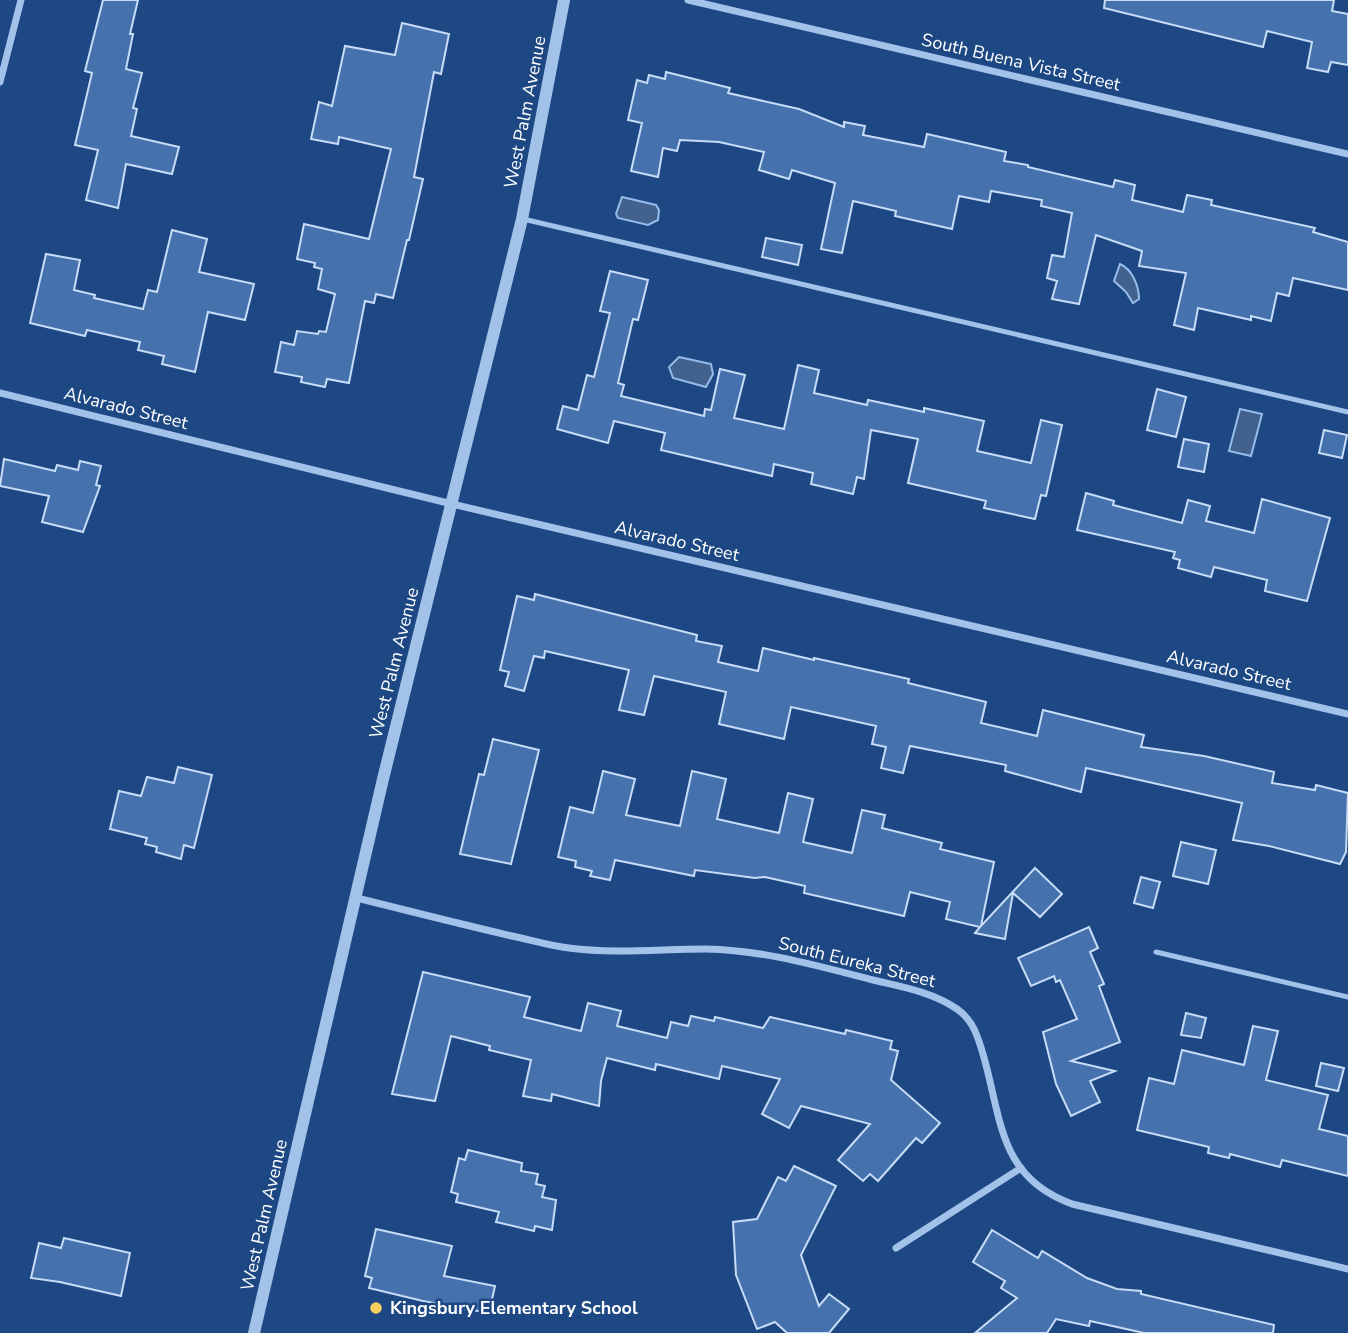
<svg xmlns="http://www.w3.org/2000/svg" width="1348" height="1333" viewBox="0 0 1348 1333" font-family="'Nunito Sans',sans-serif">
<rect width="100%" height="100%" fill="#1d4883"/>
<g fill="#42618c" stroke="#96bcec" stroke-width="2">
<path d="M622 197 656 205 659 210 658 220 648 225 618 218 616 214Z"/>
<path d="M1120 264C1132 269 1139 286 1139 299L1133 303 1126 292 1114 281Z"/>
<path d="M679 357 711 364 713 374 706 387 673 378 669 367Z"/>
<path d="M1240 409 1262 414 1251 456 1229 451Z"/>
</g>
<g fill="#4571ac" stroke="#c7dcf7" stroke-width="2">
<path d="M103 0H138L130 34H133L126 69 142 73 133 108 137 109 131 136 179 147 172 174 126 164 118 208 86 200 98 150 75 145 92 73 85 71Z"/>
<path d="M1105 0H1334L1332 11 1348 14V65L1331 62 1328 72 1307 68 1312 42 1267 31 1263 47 1104 8Z"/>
<path d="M402 23 449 34 441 74 434 72 414 177 423 179 409 240H407L393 298 376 294 374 303 365 301 349 383 327 379 325 387 301 382 302 377 275 372 281 342 294 345 297 331 318 334 319 331 326 332 335 294 318 289 322 269 314 267 315 263 297 259 304 224 369 239 391 149 339 137 338 144 311 139 319 102 332 106 345 46 395 55Z"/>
<path d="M666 72 730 88 728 93 799 109 844 127V122L865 126 863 135 924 147 927 134 1006 152 1004 161 1028 165V167L1113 187 1115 180 1135 185 1132 200 1183 212 1187 195 1212 200 1211 205 1315 228 1313 232 1348 242V290L1293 278 1289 296 1277 293 1271 321 1251 316V320L1198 308 1194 330 1174 325 1186 273 1139 266 1142 251 1096 235 1079 304 1052 299 1057 281 1047 278 1052 255 1064 257 1072 213 1041 206 1042 200 991 191 989 202 959 196 952 229 895 216 896 211 853 201 842 253 821 249 835 183 792 170 789 179 759 170 764 152 719 142 680 140 677 151 663 148 658 177 631 171 642 123 628 120 637 80 647 83 649 75 665 79Z"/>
<path d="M172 230 207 239 199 272 254 284 245 320 208 312 195 372 162 364 164 356 138 350 140 342 87 330 85 336 30 323 46 254 80 260 74 290 95 295 94 298 143 309 148 290 157 292Z"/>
<path d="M766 238 802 245 798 265 762 257Z"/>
<path d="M610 271 648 280 638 320 633 319 618 383 624 385 621 396 704 416 705 409 711 410 720 369 745 375 734 418 784 429 798 365 819 370 814 393 867 405 868 400 924 412V408L984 421 977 451 1031 463 1041 420 1062 425 1046 496 1041 495 1035 519 984 508 986 501 908 483 918 439 871 430 864 479 857 477 853 494 811 484 813 473 774 464 772 476 661 450 665 433 614 421 608 443 557 429 563 406 578 410 587 375 594 377 610 313 600 311Z"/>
<path d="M1157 389 1186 397 1176 437 1147 430Z"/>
<path d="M1324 430 1347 435 1342 458 1319 453Z"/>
<path d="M1184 439 1209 444 1204 472 1178 467Z"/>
<path d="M4 459 55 471 57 465 78 470 80 461 101 466 96 485 100 486 83 532 42 522 49 496 0 486Z"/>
<path d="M1086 493 1114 501 1113 505 1182 523 1188 500 1210 506 1206 521 1254 533 1262 499 1330 518 1307 601 1265 591 1267 580 1214 567 1211 577 1178 568 1180 560 1173 558 1175 552 1077 530Z"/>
<path d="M535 594 697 635 696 641 722 646 718 662 758 671 763 648 814 660V658L909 679 908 683 986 702 981 723 1037 736 1043 710 1144 735 1141 747 1204 756 1274 772 1272 783 1315 790 1316 785 1348 793 1346 852 1340 864 1269 846 1233 840 1242 803 1086 768 1081 792 1005 771 1006 765 910 746 903 773 881 768 886 747 872 744 876 726 791 707 784 739 719 724 726 692 654 676 644 715 619 710 629 670 545 651 544 658 534 656 524 691 505 686 509 672 500 670 517 596 534 600Z"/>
<path d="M493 739 539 750 511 864 460 854 479 774 484 775Z"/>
<path d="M178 767 212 775 194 848 184 845 181 859 156 852 157 847 145 844 147 838 110 829 119 791 141 796 147 777 174 783Z"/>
<path d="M603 771 635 779 626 815 680 826 692 771 726 779 717 819 779 833 788 793 813 799 803 842 852 853 862 810 885 815 882 828 942 843 940 849 994 862 981 926 1035 868 1062 894 1040 917 1013 893 1005 939 975 933 980 927 946 919 950 902 910 892 904 916 804 893 805 886 765 877 755 878 695 870 694 876 615 860 610 880 590 876 592 871 575 867 576 861 558 857 570 807 593 813Z"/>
<path d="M1181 842 1216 850 1208 884 1173 876Z"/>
<path d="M1141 877 1160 882 1153 908 1134 903Z"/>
<path d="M1089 927 1098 948 1090 952 1104 984 1099 986 1120 1042 1071 1061 1115 1071 1090 1081 1100 1102 1071 1116 1056 1084 1043 1032 1077 1019 1060 980 1056 982 1054 976 1031 986 1018 958Z"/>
<path d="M423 972 530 997 524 1017 581 1031 588 1003 621 1011 617 1026 667 1038 671 1022 688 1026 691 1016 714 1021 715 1017 763 1028 770 1017 845 1034 846 1030 892 1041 890 1049 898 1051 891 1080 940 1123 922 1143 916 1138 878 1181 870 1174 863 1181 838 1160 870 1124 801 1106 789 1128 762 1114 780 1079 722 1066 719 1079 656 1064 655 1070 607 1058 601 1081 599 1106 552 1094 551 1101 523 1096 531 1060 489 1050 490 1046 451 1036 435 1101 392 1094Z"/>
<path d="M1186 1013 1206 1018 1201 1038 1181 1035Z"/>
<path d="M1253 1026 1278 1031 1266 1080 1328 1095 1319 1129 1348 1136V1176L1282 1160 1280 1167 1230 1154 1229 1158 1208 1153 1209 1147 1137 1130 1149 1078 1174 1084 1182 1050 1244 1065Z"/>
<path d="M1321 1063 1344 1068 1338 1091 1316 1086Z"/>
<path d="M468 1150 522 1163 521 1171 538 1174 536 1184 545 1186 542 1197 556 1200 552 1230 535 1226 534 1231 496 1222 499 1212 456 1202 458 1194 451 1192 459 1158 465 1160Z"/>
<path d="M794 1166 836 1186 801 1255 819 1306 829 1294 849 1309 829 1333H787L775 1322 757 1329 736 1275 733 1222 757 1219 778 1177 786 1181Z"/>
<path d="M376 1229 452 1246 444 1276 495 1286 489 1313 423 1301 369 1288 372 1278 365 1276Z"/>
<path d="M992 1230 1038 1258 1042 1251 1087 1278 1117 1289 1141 1291V1294L1274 1325 1273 1333H1144L1090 1321 1089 1326 1056 1319 1047 1333H975L1017 1298 1001 1288 1005 1281 973 1262Z"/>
<path d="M64 1238 130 1253 121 1296 60 1282 31 1278 39 1243 61 1248Z"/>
</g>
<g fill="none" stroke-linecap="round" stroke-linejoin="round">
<g stroke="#a3c2ea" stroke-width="5">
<path d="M523 219 1348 412"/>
<path d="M1156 952 1348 997"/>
</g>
<g stroke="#a3c2ea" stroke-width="7">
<path d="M688 0 1348 154"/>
<path d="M0 82 21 0"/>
<path d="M0 393 452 504 1348 714"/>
<path d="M357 898C409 911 460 924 512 936 531 940 550 946 569 948 615 954 660 949 706 949 763 950 818 966 873 980 902 987 932 992 957 1009 973 1020 978 1037 983 1054 1002 1119 998 1177 1072 1204L1348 1269"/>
<path d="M896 1248 1021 1168"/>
</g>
<path stroke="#a3c2ea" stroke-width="12" d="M254 1333 383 779 522 219 564 0"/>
</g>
<circle fill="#fad061" stroke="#1d4883" stroke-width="2.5" cx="376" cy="1308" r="7"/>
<g text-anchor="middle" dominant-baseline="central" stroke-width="5" stroke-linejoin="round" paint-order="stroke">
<g font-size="18" fill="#fff" stroke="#1d4883">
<text transform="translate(1021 62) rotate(13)">South Buena Vista Street</text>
<text transform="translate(525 112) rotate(-79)">West Palm Avenue</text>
<text transform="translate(126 408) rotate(14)">Alvarado Street</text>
<text transform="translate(677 541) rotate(13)">Alvarado Street</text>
<text transform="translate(394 663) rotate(-76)">West Palm Avenue</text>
<text transform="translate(1229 670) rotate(13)">Alvarado Street</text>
<text transform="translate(857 962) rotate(14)">South Eureka Street</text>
<text transform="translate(264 1215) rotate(-77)">West Palm Avenue</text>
</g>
<g font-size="18" font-weight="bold" fill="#fff" stroke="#1d4883" text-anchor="start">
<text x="390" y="1308">Kingsbury Elementary School</text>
</g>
</g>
</svg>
